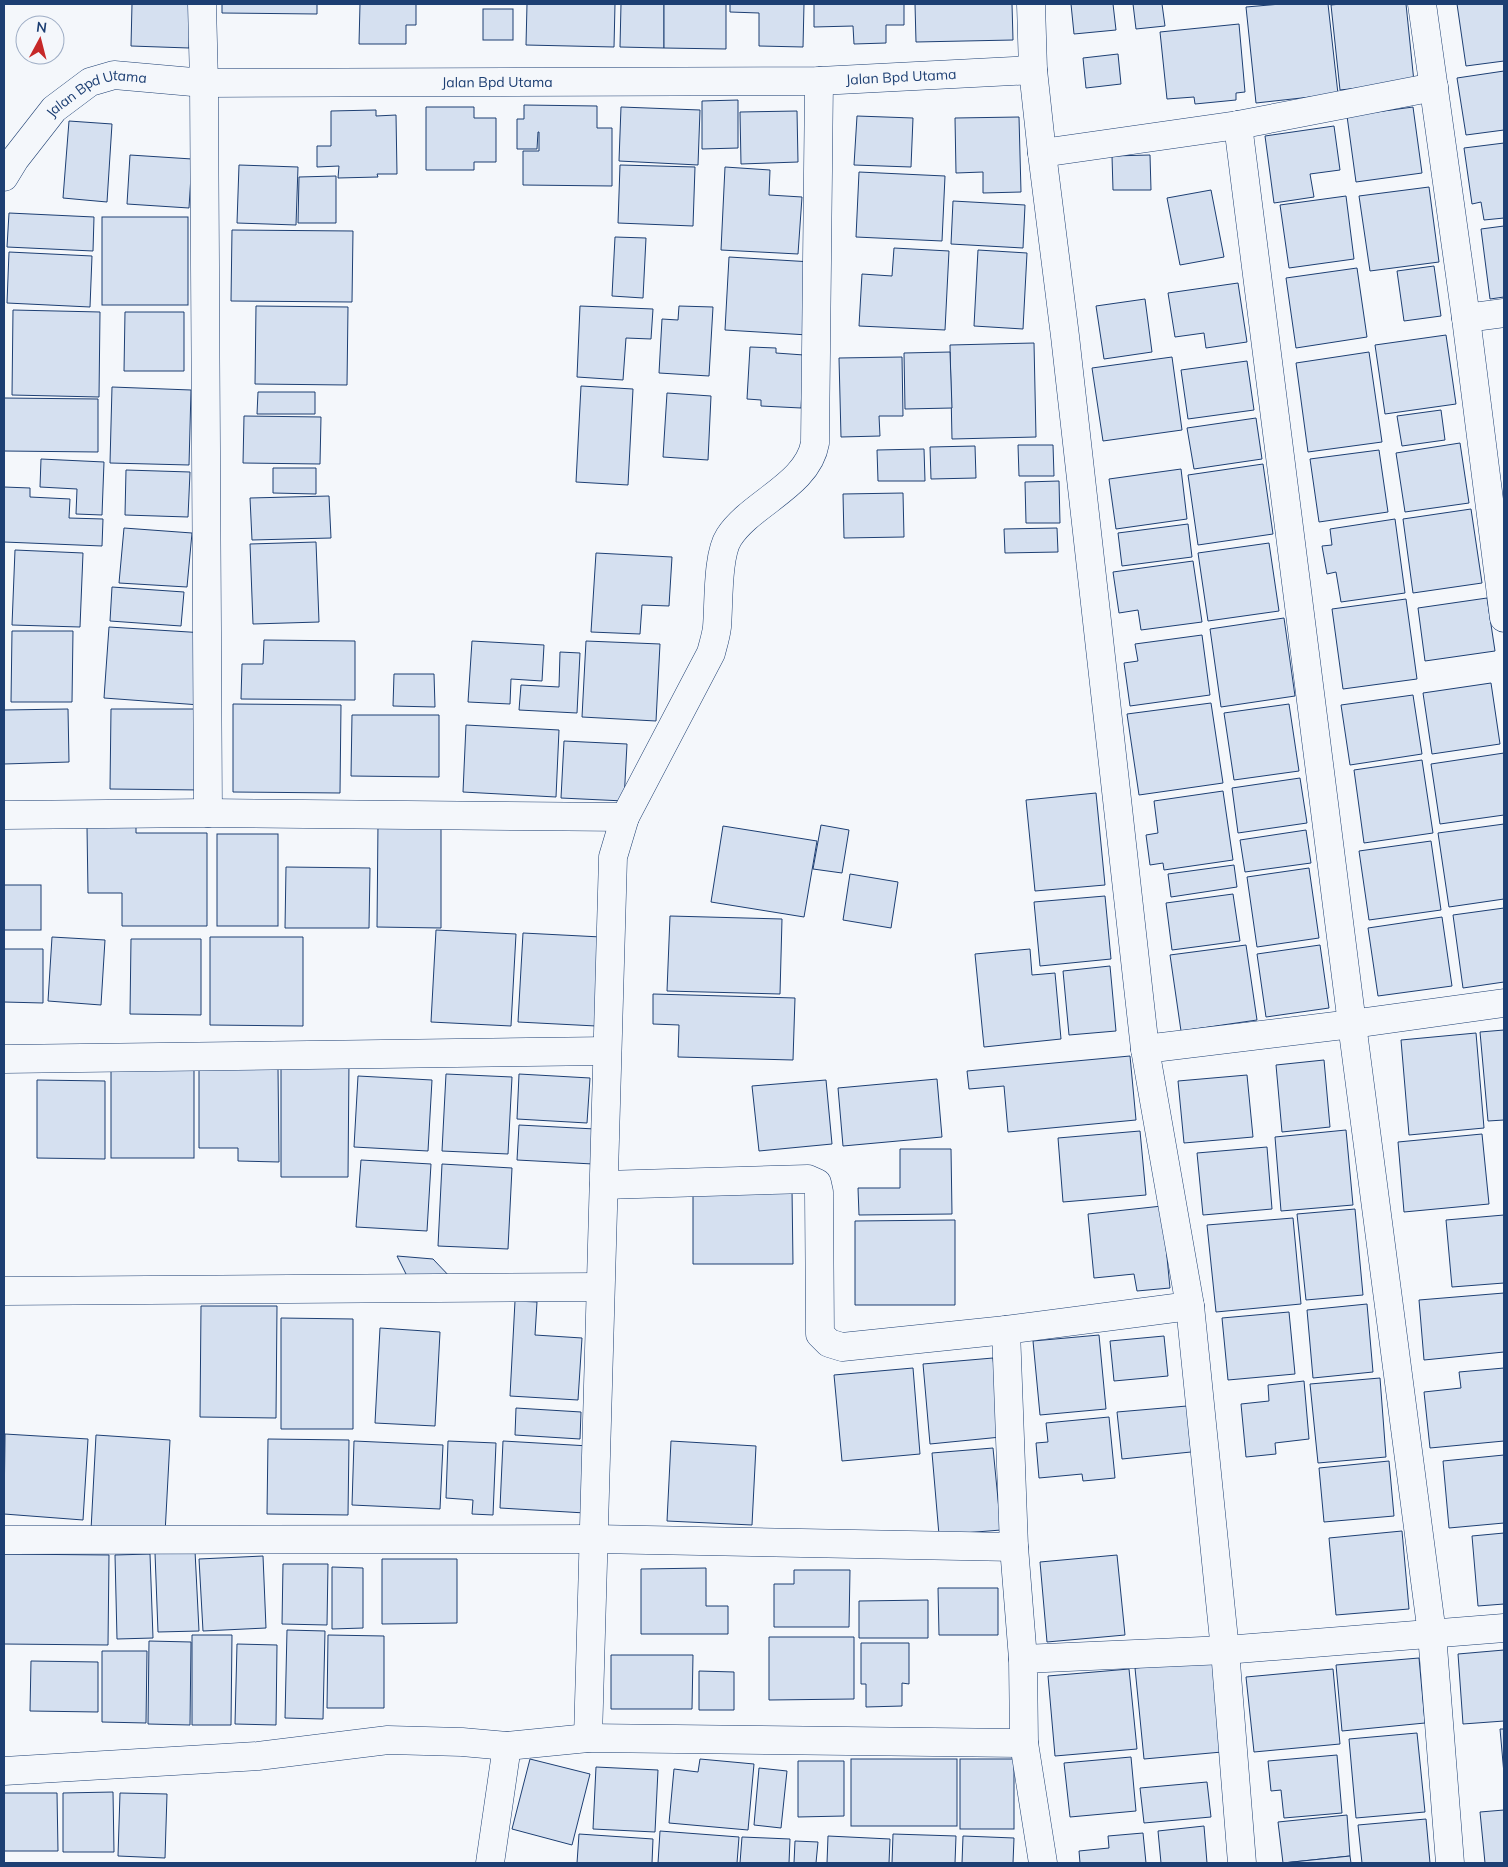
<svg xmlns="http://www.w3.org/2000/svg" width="1508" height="1867" viewBox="0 0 1508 1867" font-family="Mulish,sans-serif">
<rect width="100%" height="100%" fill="#f4f7fb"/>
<g fill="#d5e0f0" stroke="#1d3f73">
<path d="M132 4H191L189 48 131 46Z"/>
<path d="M222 4H317V14L222 13Z"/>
<path d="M360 4H416V25H406V44H359Z"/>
<path d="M527 4H615L614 47 526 45Z"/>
<path d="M621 4H664V48L620 47Z"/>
<path d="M664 4H726V49L664 48Z"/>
<path d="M730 4H804L803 47 759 46V13L730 12Z"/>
<path d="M814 4H904V25H886V43L854 44 853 26 814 27Z"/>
<path d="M915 4H1012L1013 40 916 42Z"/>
<path d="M1071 4H1113L1116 30 1074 34Z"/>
<path d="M1133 4H1162L1165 26 1136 29Z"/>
<path d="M1281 4H1328L1338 94 1256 103 1246 7Z"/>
<path d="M1341 4H1406L1414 82 1340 90 1331 5Z"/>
<path d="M1457 4H1504V61L1466 66Z"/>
<rect x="483" y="9" width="30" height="31"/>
<path d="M1239 24 1245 92 1236 93V100L1195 104 1194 97 1167 99 1160 32Z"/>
<path d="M1118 54 1121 84 1086 88 1083 58Z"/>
<path d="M1504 71V130L1466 135 1457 78Z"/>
<path d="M738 100V148L702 149V101Z"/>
<path d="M524 105 597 106V128H612V186L523 185V151H539V132H538L537 149H517V119H524Z"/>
<path d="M426 107H474V118H496V162H474V170H426Z"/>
<path d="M621 107 700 110 698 165 619 161Z"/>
<path d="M1413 107 1422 173 1356 182 1347 116Z"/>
<path d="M376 110V116L396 115 397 174H377L378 177 338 178 339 166 317 167V146H331V111Z"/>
<path d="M797 111 798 162 741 164 740 112Z"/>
<path d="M857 116 913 118 911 167 854 165Z"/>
<path d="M1019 117 1021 192 983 193V172L956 173 955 118Z"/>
<path d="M69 121 112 124 107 202 63 198Z"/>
<path d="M1334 126 1340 170 1310 174 1314 197 1274 203 1265 136Z"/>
<path d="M1504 143V218L1484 220 1481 202 1472 204 1464 148Z"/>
<path d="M130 155 192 159 189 208 127 204Z"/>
<path d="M1150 155 1151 190H1113L1112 156Z"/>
<path d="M239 165 298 167 296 225 237 223Z"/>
<path d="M620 165 695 167 693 226 618 223Z"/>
<path d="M725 167 770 170 769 195 802 197 798 254 721 250Z"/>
<path d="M859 172 945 176 942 241 856 237Z"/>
<path d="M336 176V223H298L299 177Z"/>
<path d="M1429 187 1439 262 1370 271 1359 196Z"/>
<path d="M1211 190 1224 257 1180 265 1167 198Z"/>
<path d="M1346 196 1354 259 1289 268 1280 205Z"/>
<path d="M953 201 1025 205 1023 248 951 244Z"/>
<path d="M9 213 94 217 93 251 7 247Z"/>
<rect x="102" y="217" width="86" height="88"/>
<path d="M1504 226V297L1490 299 1481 229Z"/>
<path d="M232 230 353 231 352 302 231 301Z"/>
<path d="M615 237 646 238 643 298 612 296Z"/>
<path d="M894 248 949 251 945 330 859 326 862 274 892 276Z"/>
<path d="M978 250 1027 253 1023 329 974 326Z"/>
<path d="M9 252 92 256 90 307 7 303Z"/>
<path d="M729 257 812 262 808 335 725 330Z"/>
<path d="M1434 266 1441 316 1404 321 1397 271Z"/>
<path d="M1357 268 1367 337 1296 348 1286 278Z"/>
<path d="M1238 283 1247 342 1206 348 1204 333 1175 337 1168 293Z"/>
<path d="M1145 299 1152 352 1104 359 1096 306Z"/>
<path d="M256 306 348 307 347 385 255 384Z"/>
<path d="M580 306 653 309 651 339 626 338 623 380 577 377Z"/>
<path d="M679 306 713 307 709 376 659 373 662 319 678 320Z"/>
<path d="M13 310 100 312 99 397 12 395Z"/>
<path d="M125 312H184V371H124Z"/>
<path d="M1446 335 1456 404 1385 414 1375 345Z"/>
<path d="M1034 343 1036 437 952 439 950 345Z"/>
<path d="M750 347 776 348V353L804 355 801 408 761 406V400L747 399Z"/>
<path d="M950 352 952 408 905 409 904 353Z"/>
<path d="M1369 352 1382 442 1308 452 1296 363Z"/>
<path d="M902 357 903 416H879L880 436 841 437 839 358Z"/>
<path d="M1172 357 1182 430 1103 441 1092 368Z"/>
<path d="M1247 361 1254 410 1188 419 1181 370Z"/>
<path d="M581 386 633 389 628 485 576 482Z"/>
<path d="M112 387 191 390 189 465 110 463Z"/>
<path d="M258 392H315V414H257Z"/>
<path d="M667 393 711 396 708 460 663 457Z"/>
<path d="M4 398 98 399V452L4 451Z"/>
<path d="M1441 410 1445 440 1402 446 1397 416Z"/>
<path d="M244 416 321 417 320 464 243 463Z"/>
<path d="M1256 418 1262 459 1194 469 1187 428Z"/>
<path d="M1460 443 1469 503 1405 512 1396 453Z"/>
<path d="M1018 445H1053L1054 476H1019Z"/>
<path d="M975 446 976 478 931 479 930 447Z"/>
<path d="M924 449 925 481H878L877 450Z"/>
<path d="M1379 450 1388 512 1319 522 1310 459Z"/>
<path d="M41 459 104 462 102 515 76 514 77 489 40 487Z"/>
<path d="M1263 464 1273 534 1198 545 1188 475Z"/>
<path d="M273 468H316V494L273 493Z"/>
<path d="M1181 469 1187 519 1116 529 1109 479Z"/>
<path d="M126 470 190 472 188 517 125 515Z"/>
<path d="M1059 481 1060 523H1026L1025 482Z"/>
<path d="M4 487 30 488V497L70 499 69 518 103 519 102 546 4 542Z"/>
<path d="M903 493 904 537 844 538 843 494Z"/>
<path d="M329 496 331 538 252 540 250 498Z"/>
<path d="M1471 509 1482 583 1413 593 1403 519Z"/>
<path d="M1395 519 1405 593 1341 602 1336 572 1327 574 1322 546 1332 545 1330 529Z"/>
<path d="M1188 524 1192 557 1122 566 1118 533Z"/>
<path d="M124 528 192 533 187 587 119 583Z"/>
<path d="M1057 528 1058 552 1005 553 1004 529Z"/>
<path d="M316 542 319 622 253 624 250 544Z"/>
<path d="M1269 543 1279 611 1208 621 1198 553Z"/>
<path d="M15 550 83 553 80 627 12 625Z"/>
<path d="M596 553 672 557 669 606 642 605 640 634 591 632Z"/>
<path d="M1193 561 1202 622 1141 630 1138 610 1119 613 1113 572Z"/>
<path d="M112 587 184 592 181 626 110 621Z"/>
<path d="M1487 598 1495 651 1425 661 1418 608Z"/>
<path d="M1406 599 1417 679 1343 689 1332 609Z"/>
<path d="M1284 618 1295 696 1221 707 1210 629Z"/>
<path d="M109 627 205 633 200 705 104 698Z"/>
<path d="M12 631H73L72 702H11Z"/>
<path d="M1202 635 1210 695 1130 706 1124 663 1138 661 1135 644Z"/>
<path d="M264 640 355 641V700L241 699 242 664H263Z"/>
<path d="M472 641 544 645 542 681 511 679 510 704 468 702Z"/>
<path d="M586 641 660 644 656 721 582 717Z"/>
<path d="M560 652 580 653 577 713 519 710 521 685 559 687Z"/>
<path d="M394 674H434L435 707 393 706Z"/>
<path d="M1491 683 1500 744 1432 754 1423 693Z"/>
<path d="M1413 695 1422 754 1350 765 1341 705Z"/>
<path d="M1211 703 1223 783 1139 795 1127 714Z"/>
<path d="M233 704 341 705 340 793 233 792Z"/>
<path d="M1289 704 1299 771 1234 780 1224 713Z"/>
<path d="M68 709 69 762 4 764V710Z"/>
<path d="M111 709H203L202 790 110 789Z"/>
<path d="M352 715H439V777L351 776Z"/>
<path d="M466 725 559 730 556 797 463 792Z"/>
<path d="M564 741 627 744 624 801 561 798Z"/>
<path d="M1504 753V815L1440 824 1431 764Z"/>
<path d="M1422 760 1433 833 1364 843 1354 770Z"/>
<path d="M1300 778 1307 823 1238 833 1232 788Z"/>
<path d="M1223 791 1233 860 1164 870 1163 863 1150 865 1146 835 1158 833 1154 801Z"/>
<path d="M1096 793 1105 885 1035 891 1026 800Z"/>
<path d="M378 823 441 824V928L377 927Z"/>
<path d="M1504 824V899L1449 907 1438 833Z"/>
<path d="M821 825 849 830 842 873 813 869Z"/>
<path d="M723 826 817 841 804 917 711 902Z"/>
<path d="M87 827H136V833H207V926H122V893H88Z"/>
<path d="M1306 830 1311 863 1245 872 1240 840Z"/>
<rect x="217" y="834" width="61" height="92"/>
<path d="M1431 841 1441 910 1369 920 1359 851Z"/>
<path d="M1234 865 1237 887 1171 897 1168 874Z"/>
<path d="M286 867 370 868 369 928H285Z"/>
<path d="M1309 868 1319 938 1257 947 1247 877Z"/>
<path d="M850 874 898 882 891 928 843 920Z"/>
<rect x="4" y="885" width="37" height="45"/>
<path d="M1233 894 1240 941 1172 950 1166 903Z"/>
<path d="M1105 896 1111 959 1040 966 1034 902Z"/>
<path d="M1504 908V982L1463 988 1453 915Z"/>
<path d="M670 916 782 919 780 994 667 991Z"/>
<path d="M1442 917 1452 986 1378 996 1368 928Z"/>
<path d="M436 930 516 934 511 1026 431 1022Z"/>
<path d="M523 933 601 937 596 1026 518 1022Z"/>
<path d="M52 937 105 940 101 1005 48 1001Z"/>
<path d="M210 937H303V1026L210 1025Z"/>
<path d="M131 939H201V1015L130 1014Z"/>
<path d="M1246 945 1257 1020 1181 1031 1170 955Z"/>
<path d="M1320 945 1329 1008 1266 1017 1257 954Z"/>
<path d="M4 949H43V1003L4 1002Z"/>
<path d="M1030 949 1032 975 1055 973 1061 1039 984 1047 975 954Z"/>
<path d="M1110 966 1116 1031 1069 1035 1063 971Z"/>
<path d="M653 994 795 998 793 1060 678 1057 679 1025 653 1024Z"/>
<path d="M1504 1030V1120L1488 1121 1480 1032Z"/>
<path d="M1476 1033 1484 1128 1409 1135 1401 1040Z"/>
<path d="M1130 1056 1136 1120 1008 1132 1004 1086 969 1089 967 1071Z"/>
<path d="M1324 1060 1330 1127 1282 1132 1276 1065Z"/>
<path d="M281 1061H349L348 1177H281Z"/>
<rect x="111" y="1066" width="83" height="92"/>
<path d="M199 1068H278L279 1162 238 1161V1148H199Z"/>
<path d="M446 1074 512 1077 508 1154 442 1151Z"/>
<path d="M519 1074 590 1078 587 1123 517 1119Z"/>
<path d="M1247 1075 1253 1137 1184 1143 1178 1081Z"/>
<path d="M358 1076 432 1080 428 1151 354 1147Z"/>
<path d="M937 1079 942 1137 843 1146 838 1088Z"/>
<path d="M37 1080 105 1081V1159L37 1158Z"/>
<path d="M826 1080 832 1144 759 1151 752 1086Z"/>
<path d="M519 1125 595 1129 593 1164 517 1160Z"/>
<path d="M1346 1130 1353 1205 1281 1211 1275 1137Z"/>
<path d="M1140 1131 1146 1195 1063 1202 1058 1138Z"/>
<path d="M1482 1134 1489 1204 1404 1212 1398 1142Z"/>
<path d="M1267 1147 1272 1209 1203 1215 1197 1153Z"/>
<path d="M900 1149H951L952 1214 859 1215 858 1188H900Z"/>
<path d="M361 1160 431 1164 427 1231 356 1227Z"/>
<path d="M442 1164 512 1168 508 1249 438 1246Z"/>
<path d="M693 1189H792L793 1264H693Z"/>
<path d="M1162 1206 1170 1288 1137 1291 1134 1274 1094 1278 1088 1214Z"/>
<path d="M1355 1209 1363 1295 1306 1300 1297 1214Z"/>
<path d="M1504 1215V1283L1452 1287 1446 1220Z"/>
<path d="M1293 1218 1301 1304 1216 1312 1207 1225Z"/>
<path d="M955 1220V1305H855V1221Z"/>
<path d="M397 1256 433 1259 452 1279 409 1280Z"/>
<path d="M1504 1293V1352L1424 1360 1419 1300Z"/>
<path d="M515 1301 537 1302 535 1335 582 1338 578 1400 510 1396Z"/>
<path d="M1367 1304 1373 1372 1313 1378 1307 1310Z"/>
<path d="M201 1306H277L276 1418 200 1417Z"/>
<path d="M1289 1312 1295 1374 1228 1380 1222 1318Z"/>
<path d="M281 1318 353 1319V1429H281Z"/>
<path d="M380 1328 440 1332 435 1426 375 1423Z"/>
<path d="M1099 1335 1106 1409 1040 1415 1033 1341Z"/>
<path d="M1164 1336 1168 1376 1114 1381 1110 1341Z"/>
<path d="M993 1358 1001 1437 930 1444 923 1364Z"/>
<path d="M913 1368 920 1454 842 1461 834 1375Z"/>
<path d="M1504 1368V1441L1430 1448 1424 1392 1461 1388 1459 1372Z"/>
<path d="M1380 1378 1386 1457 1318 1463 1310 1384Z"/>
<path d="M1304 1381 1309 1439 1275 1443 1276 1454 1246 1457 1241 1404 1269 1401 1268 1385Z"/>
<path d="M1187 1406 1191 1452 1122 1459 1117 1412Z"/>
<path d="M516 1408 581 1412 580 1439 515 1435Z"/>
<path d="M1109 1417 1115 1478 1083 1481 1082 1474 1039 1478 1036 1443 1048 1442 1046 1423Z"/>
<path d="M5 1434 88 1439 83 1520 4 1514Z"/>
<path d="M96 1435 170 1440 165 1534 91 1530Z"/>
<path d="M268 1439 349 1440 348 1515 267 1514Z"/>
<path d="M354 1441 443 1445 440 1509 352 1505Z"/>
<path d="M448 1441 496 1443 493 1515 472 1514 473 1500 446 1498Z"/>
<path d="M503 1441 589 1446 585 1513 500 1508Z"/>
<path d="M671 1441 756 1446 752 1525 667 1521Z"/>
<path d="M993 1448 1001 1530 939 1535 932 1453Z"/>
<path d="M1504 1455V1523L1449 1528 1443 1461Z"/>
<path d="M1389 1461 1394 1516 1324 1522 1319 1468Z"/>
<path d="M1402 1531 1409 1609 1336 1615 1329 1538Z"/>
<path d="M1504 1533V1604L1478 1606 1472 1536Z"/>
<path d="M195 1551 199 1631 158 1632 155 1553Z"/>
<path d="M4 1554 109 1555 108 1645 4 1644Z"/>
<path d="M150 1554 153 1638 117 1639 115 1555Z"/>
<path d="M1117 1555 1125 1635 1047 1642 1040 1562Z"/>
<path d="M263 1556 266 1628 203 1631 199 1559Z"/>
<path d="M382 1559H457V1623L382 1624Z"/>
<path d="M283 1564H328L327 1625 282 1624Z"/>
<path d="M332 1567 363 1568V1628L332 1629Z"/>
<path d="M706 1568V1606H728V1634H641V1569Z"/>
<path d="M794 1570H850L849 1627H774V1584H794Z"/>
<path d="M938 1588H998V1635H939Z"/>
<path d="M928 1600V1638H859V1601Z"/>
<path d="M287 1630 325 1631 323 1719 285 1718Z"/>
<path d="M192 1635H232L231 1725H192Z"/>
<path d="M328 1635 384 1636V1708H327Z"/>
<path d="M769 1637H854V1699L769 1700Z"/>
<path d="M149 1641 191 1642 190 1725 148 1724Z"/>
<path d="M861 1643H909V1684L902 1683V1706L866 1707V1684H861Z"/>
<path d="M237 1644 277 1645 276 1725 235 1724Z"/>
<path d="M1504 1650V1721L1463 1724 1458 1654Z"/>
<path d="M102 1651H147L146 1723 102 1722Z"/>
<path d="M611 1655H693L692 1709H611Z"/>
<path d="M1419 1658 1425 1723 1342 1731 1336 1665Z"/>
<path d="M31 1661 98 1662V1712L30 1711Z"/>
<path d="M1213 1661 1222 1752 1144 1759 1135 1668Z"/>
<path d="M1129 1669 1137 1749 1055 1756 1048 1676Z"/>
<path d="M1333 1669 1340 1744 1254 1752 1246 1677Z"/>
<path d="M699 1671 734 1672V1710H699Z"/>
<path d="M1500 1729H1504V1774Z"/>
<path d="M1417 1733 1425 1812 1356 1818 1349 1739Z"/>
<path d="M1337 1755 1342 1813 1284 1818 1281 1790 1271 1791 1268 1761Z"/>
<path d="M1131 1757 1136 1811 1070 1817 1064 1763Z"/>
<path d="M530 1759 590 1774 572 1845 512 1829Z"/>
<path d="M700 1759 754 1764 748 1830 669 1823 674 1769 698 1772Z"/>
<rect x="851" y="1759" width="106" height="67"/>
<rect x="960" y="1759" width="54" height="70"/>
<path d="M798 1761H844V1816L798 1817Z"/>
<path d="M596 1767 658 1770 655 1832 593 1829Z"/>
<path d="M759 1768 787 1771 781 1828 754 1825Z"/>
<path d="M1207 1782 1211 1817 1144 1823 1140 1788Z"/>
<path d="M113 1792 114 1852H63V1793Z"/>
<path d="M4 1793H57L58 1851H4Z"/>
<path d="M120 1793 167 1794 165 1858 118 1856Z"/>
<path d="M1504 1810V1863H1485L1480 1812Z"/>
<path d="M1347 1815 1350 1856 1283 1863 1278 1822Z"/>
<path d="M1426 1819 1430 1863H1362L1358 1825Z"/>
<path d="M1204 1826 1207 1863H1161L1158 1831Z"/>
<path d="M660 1831 739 1837 737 1863H658Z"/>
<path d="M1143 1833 1146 1863H1080L1079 1851 1109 1848 1108 1836Z"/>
<path d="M579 1834 653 1839 652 1863H577Z"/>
<path d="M893 1834 956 1836 955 1863H892Z"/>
<path d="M828 1836 890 1839 889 1863H827Z"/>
<path d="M963 1836 1014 1838 1013 1863H962Z"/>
<path d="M742 1837 790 1839 789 1863H740Z"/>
<path d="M795 1841 818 1842 816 1863H794Z"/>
<path d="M1350 1856 1351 1863H1283Z"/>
</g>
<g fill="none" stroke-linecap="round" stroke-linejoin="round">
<defs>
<g id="street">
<path d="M202 4 204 83 208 813"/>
<path d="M1031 4 1033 70 1042 153 1065 336 1145 1049 1190 1306 1225 1650 1242 1863"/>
<path d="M1422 4 1466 318 1504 618"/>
<path d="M1238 125 1352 1024 1432 1634 1450 1863"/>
<path d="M1042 153 1238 125 1434 87"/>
<path id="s1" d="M4 177 15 159 54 109 90 82 114 75 204 83 819 81 1033 70"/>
<path d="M1466 318 1504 313"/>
<path d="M4 815 208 813 625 817"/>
<path d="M1145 1049 1352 1024 1504 1003"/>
<path d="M4 1059 607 1051"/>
<path d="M604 1185 808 1179 817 1183 819 1192 820 1334 829 1343 842 1347 1006 1330 1190 1306"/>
<path d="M4 1291 600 1287"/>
<path d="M1006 1330 1014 1547 1023 1659"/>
<path d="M4 1540 595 1539 1014 1547"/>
<path d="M588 1738 613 857 625 817 711 653C713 645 716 636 717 627 719 604 717 555 729 537 751 503 808 485 815 443L819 81"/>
<path d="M1024 1743 1043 1863"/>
<path d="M4 1771 258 1756 388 1740 462 1742 507 1746 588 1738 1024 1743 1023 1659 1225 1650 1504 1628"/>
<path d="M490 1863 507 1746"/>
</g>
</defs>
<use href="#street" stroke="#1d3f73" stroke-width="29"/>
<use href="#street" stroke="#f4f7fb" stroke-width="28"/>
</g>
<g text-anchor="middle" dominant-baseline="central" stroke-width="4" stroke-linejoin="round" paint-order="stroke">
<g font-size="14" fill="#1d3f73" stroke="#f4f7fb">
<text stroke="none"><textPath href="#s1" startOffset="942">Jalan Bpd Utama</textPath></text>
<text stroke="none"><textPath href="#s1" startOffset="538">Jalan Bpd Utama</textPath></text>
<text stroke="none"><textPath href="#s1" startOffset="132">Jalan Bpd Utama</textPath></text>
</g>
</g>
<rect width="1508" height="1867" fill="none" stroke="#1d3f73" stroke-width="10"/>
<g transform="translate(40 40) rotate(7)"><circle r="24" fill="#f4f7fb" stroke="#9eadc5"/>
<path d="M0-4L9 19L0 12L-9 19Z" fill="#c62828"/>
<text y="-8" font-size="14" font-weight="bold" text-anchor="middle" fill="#1d3f73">N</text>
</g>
</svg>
